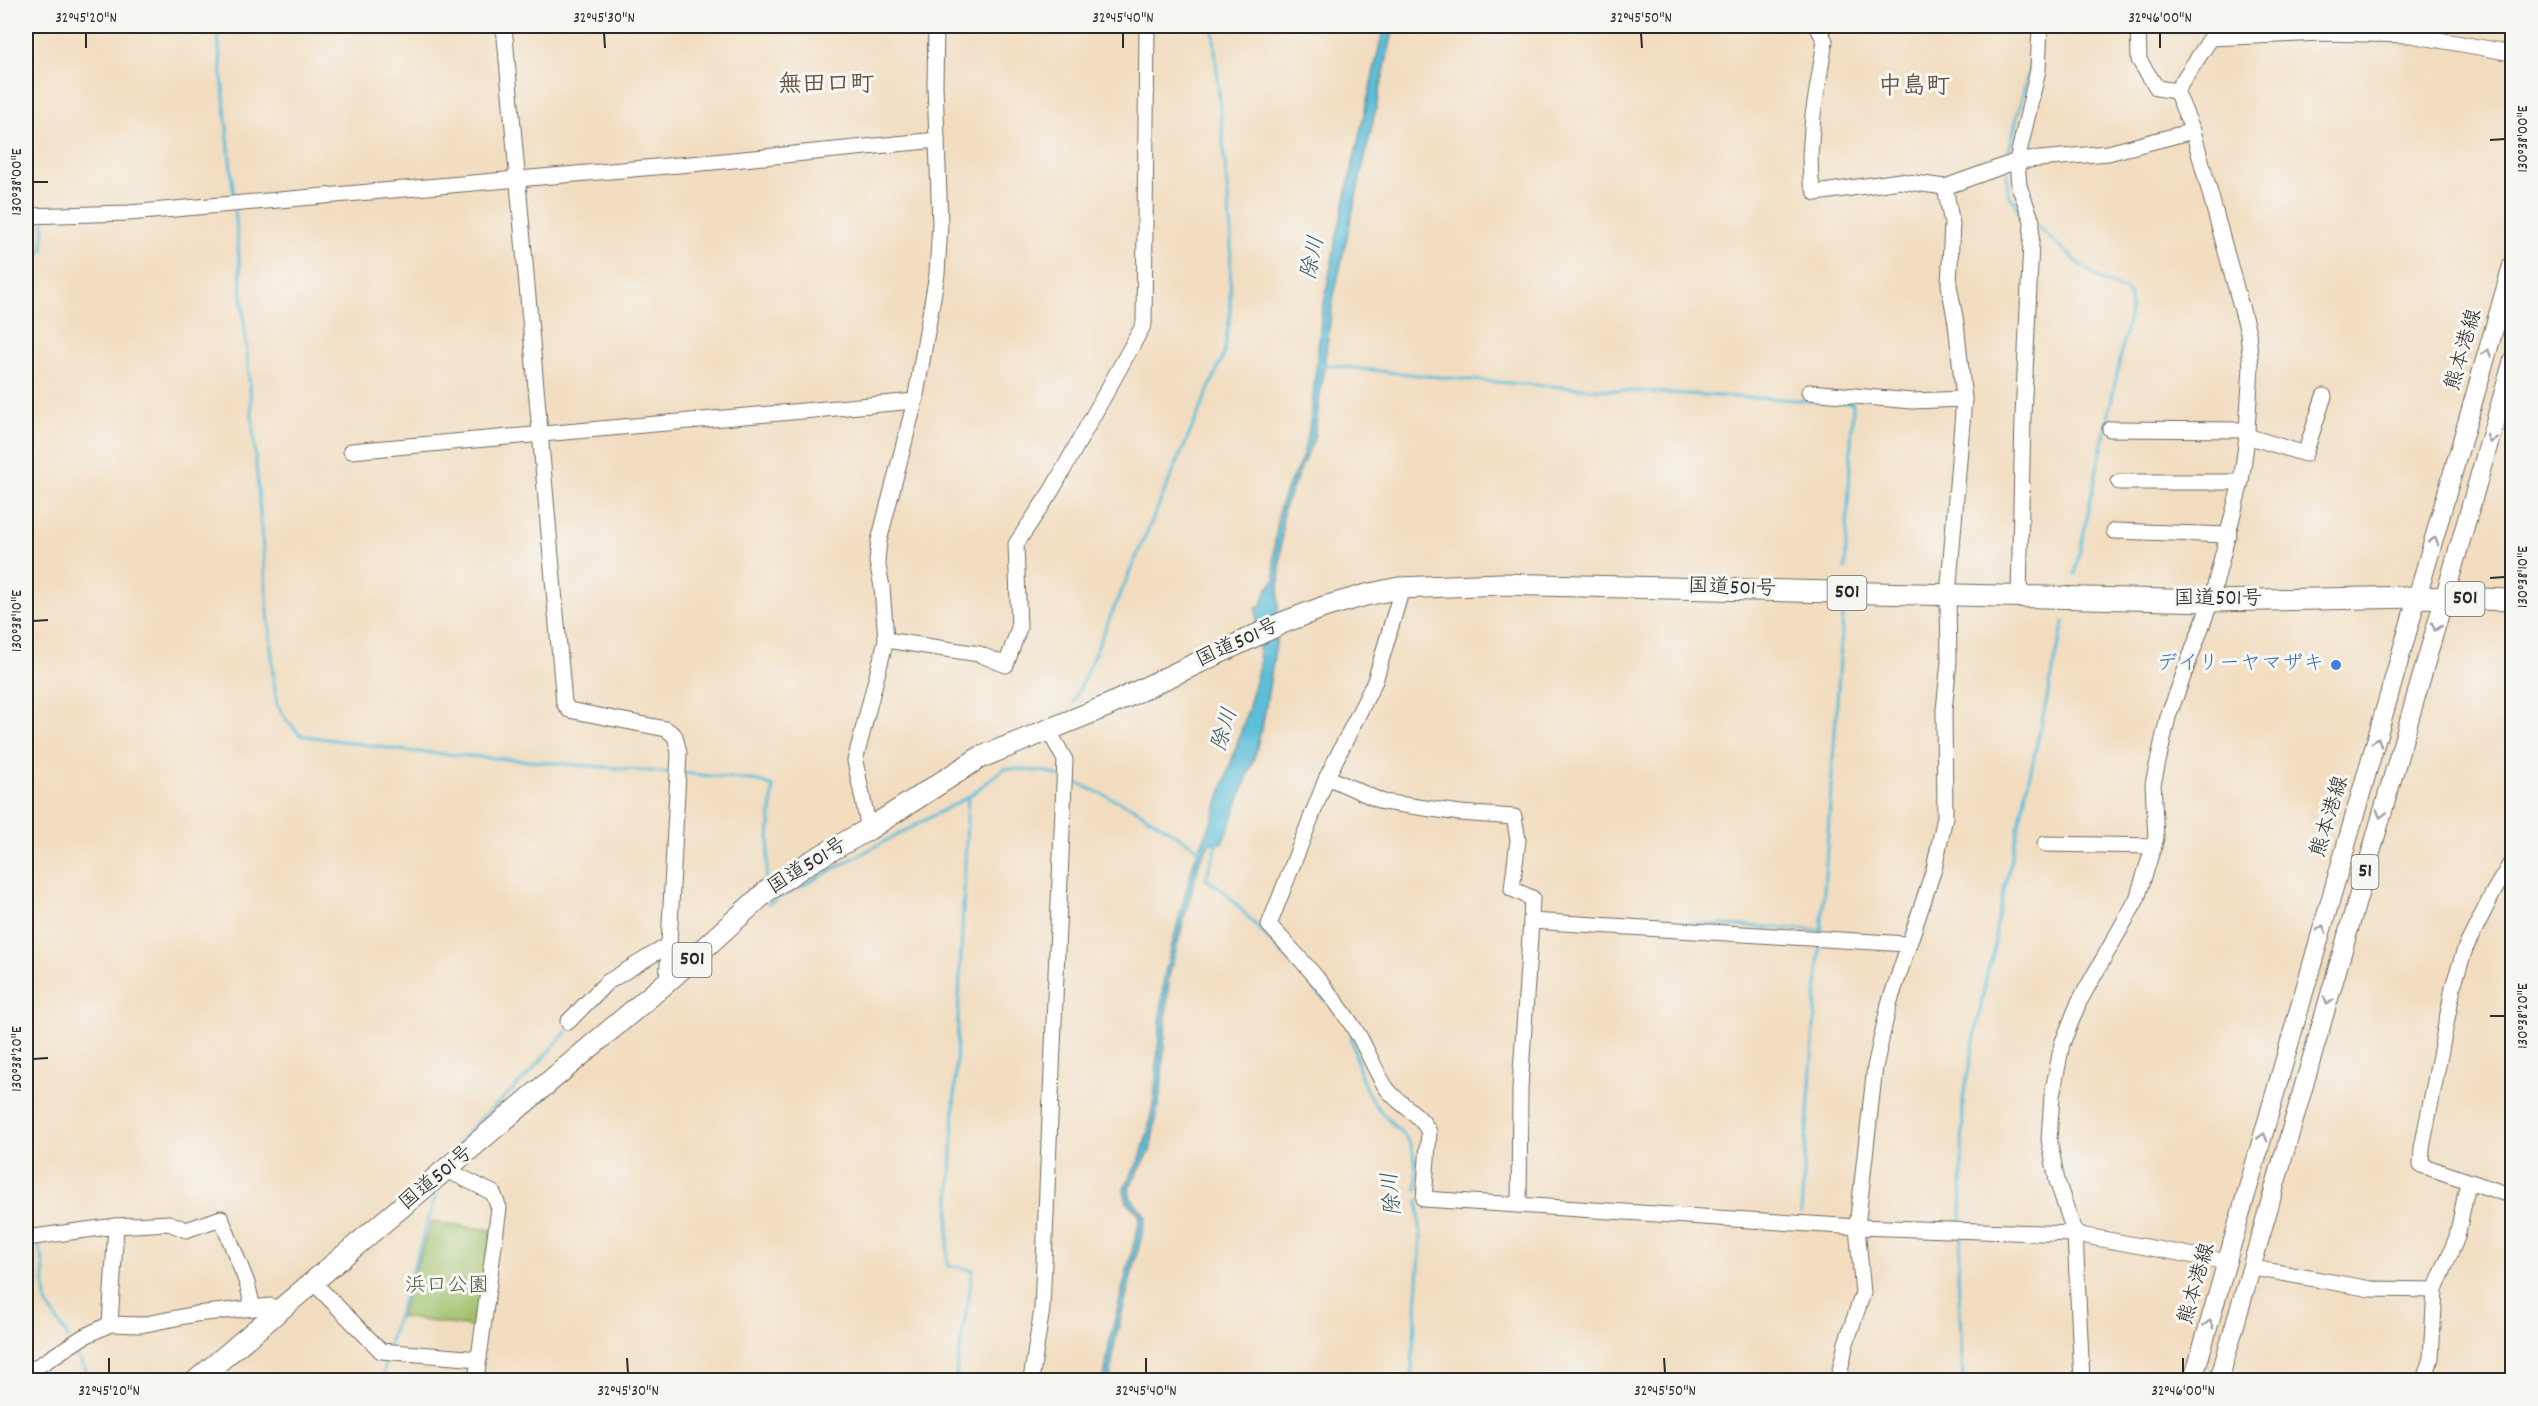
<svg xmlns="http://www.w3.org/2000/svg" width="2538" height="1406" viewBox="0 0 2538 1406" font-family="Dekko,'Klee One',sans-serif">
<rect width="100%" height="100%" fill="#f6f6f2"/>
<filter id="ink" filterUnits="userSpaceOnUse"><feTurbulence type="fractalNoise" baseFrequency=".0167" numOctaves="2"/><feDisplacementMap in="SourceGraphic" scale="12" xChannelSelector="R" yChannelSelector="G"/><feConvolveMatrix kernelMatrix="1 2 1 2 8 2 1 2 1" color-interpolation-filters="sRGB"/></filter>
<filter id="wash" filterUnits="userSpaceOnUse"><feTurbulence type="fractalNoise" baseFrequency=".008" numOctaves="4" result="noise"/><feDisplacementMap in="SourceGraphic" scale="24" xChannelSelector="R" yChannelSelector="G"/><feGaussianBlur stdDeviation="1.35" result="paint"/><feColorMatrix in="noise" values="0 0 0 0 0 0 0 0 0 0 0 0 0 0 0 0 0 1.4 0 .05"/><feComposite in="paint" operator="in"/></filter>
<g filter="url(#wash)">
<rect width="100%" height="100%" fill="#f2ddc0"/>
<path fill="#9ebf68" stroke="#64754a" stroke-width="1.5" d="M431 1222 492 1230 477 1328 399 1317Z"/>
<path fill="#5bbed9" stroke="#437482" stroke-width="1.5" d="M1384 26H1394L1392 36 1333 299 1314 438 1283 510 1276 643 1264 717 1255 755 1227 833 1221 843H1210L1200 859 1169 976 1161 1087 1150 1151 1129 1188 1130 1197 1146 1217 1114 1345 1110 1380H1104L1110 1339 1140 1220 1139 1213 1127 1202 1124 1189 1141 1156 1148 1131 1154 1100 1164 977 1194 861 1213 819 1249 707 1260 662 1256 607H1261L1267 590 1275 580 1274 550 1279 510 1287 488 1301 461 1309 432 1322 314 1336 240Z"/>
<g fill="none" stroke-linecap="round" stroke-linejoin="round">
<g stroke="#5bbed9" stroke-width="3">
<path d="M217 26 234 199"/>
<path d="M2007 159 2031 60"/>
<path d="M2007 171 2008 193 2016 204 2024 226H2027"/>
<path d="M235 209 274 683 277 704 284 717 300 735 408 751 674 773"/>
<path d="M2037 226 2083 267 2103 281 2129 293 2131 307 2075 574"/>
<path d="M1321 364C1497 387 1676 393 1853 403L1845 569"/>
<path d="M26 454 29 268 32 261 43 250 44 222"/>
<path d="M1074 701 1224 354 1230 316 1231 232 1213 26"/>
<path d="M683 773 759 781 773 787 766 881"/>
<path d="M1068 779 1134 808 1200 850 1202 849"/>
<path d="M1217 840C1218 853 1208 865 1206 879L1223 890 1327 1002"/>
<path d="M768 904 968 797 1005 768 1048 772 1059 776"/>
<path d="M1682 923 1821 930"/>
<path d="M1821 934 1843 616"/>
<path d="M675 954 696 943"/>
<path d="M590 1010 619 984 664 960"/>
<path d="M1351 1036C1357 1057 1359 1080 1371 1098 1379 1112 1391 1122 1402 1133 1417 1147 1416 1172 1417 1190"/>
<path d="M457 1147 470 1129 524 1079 570 1028"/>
<path d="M1801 1213 1820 944"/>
<path d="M1961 1226 1963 1099 1988 969 1994 952 1996 927 2064 622"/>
<path d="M1961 1236 1958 1274 1963 1380"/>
<path d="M38 1242 43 1261 46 1302 69 1339"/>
<path d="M388 1347 438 1189"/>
<path d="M72 1348 92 1380"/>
<path d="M2088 1378 2161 1379"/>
<path d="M383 1380 386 1357"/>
<path d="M955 1380 973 1270 947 1265 968 797"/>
<path d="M1411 1380 1421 1239 1418 1200"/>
<path d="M2056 1380 2078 1378"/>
</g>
</g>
</g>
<g filter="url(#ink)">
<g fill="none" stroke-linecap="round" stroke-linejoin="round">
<defs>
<g id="minor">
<path d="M504 26 564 703 569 710 666 729 675 736 679 753 667 982"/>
<path d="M1817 26 1825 41 1813 115 1810 156 1811 182 1816 193 1900 181 1945 187 2017 161 2108 153 2193 131"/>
<path d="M2138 26 2139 60 2157 88 2176 91"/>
<path d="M2176 91 2211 38 2322 33 2411 35 2512 53"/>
<path d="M26 216 129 213 713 162 937 140"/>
<path d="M1809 392 1912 401 1964 399"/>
<path d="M2110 429 2247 430"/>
<path d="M2247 436 2305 454 2324 396"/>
<path d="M351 451 915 401"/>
<path d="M2119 482H2241"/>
<path d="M2114 531 2229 535"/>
<path d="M1399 588V599L1375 681 1327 777 1269 925C1302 960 1334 995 1359 1036 1368 1052 1375 1070 1385 1086 1396 1104 1420 1112 1429 1132L1424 1199 1857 1227 2075 1234 2228 1262"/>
<path d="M2019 596 2023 417 2032 221 2019 186 2017 161 2038 70 2040 26"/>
<path d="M886 640 979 654 1006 665 1019 628 1016 544 1052 490 1144 324 1147 26"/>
<path d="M1327 777 1383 802 1460 813 1514 817 1518 840 1512 889 1532 898 1531 921 1907 944"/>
<path d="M869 829 855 761 886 640 882 587 877 561 879 541 915 401 937 274 940 224 935 85 936 26"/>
<path d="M2045 844 2154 846"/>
<path d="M2512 861 2494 891 2465 949 2454 983 2422 1148 2421 1165 2512 1196"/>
<path d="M568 1022 606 983 670 944"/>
<path d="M447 1170 493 1193 499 1208 476 1380"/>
<path d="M1519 1205 1520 1088 1531 921"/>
<path d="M26 1238 116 1226 169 1223 186 1230 221 1218 247 1283 253 1308 270 1306 281 1309"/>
<path d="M2253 1268 2371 1289 2435 1290"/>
<path d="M314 1283 381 1351 479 1359"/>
<path d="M110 1324 141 1325 196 1314 253 1308"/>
<path d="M26 1374 83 1337 110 1324 116 1226"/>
<path d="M1031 1380 1042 1309 1065 760 1048 729"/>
<path d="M1838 1380 1846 1343 1863 1293 1857 1227 1875 1067 1889 1004 1934 869 1945 817 1944 710 1949 662 1948 596 1964 399 1956 323 1949 285 1952 224 1945 187"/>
<path d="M2082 1380 2075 1234 2057 1181 2049 1139 2052 1096 2062 1044 2079 1002 2137 899 2156 838 2153 784 2168 717 2211 601 2241 482 2246 445 2251 367 2248 332 2193 131 2176 91"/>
<path d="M2424 1380 2431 1358 2435 1290 2457 1237 2468 1182"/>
</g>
<g id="major">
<path d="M2193 1380 2512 266"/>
<path d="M2219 1380 2512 363"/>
</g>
<path id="highway" d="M197 1380 667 982 768 890 810 862 869 829 979 758 1107 706 1282 623 1324 607 1366 595 1399 588 1501 584 2211 601 2418 597 2512 600"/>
</defs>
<use href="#minor" stroke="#71695f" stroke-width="17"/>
<use href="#major" stroke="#71695f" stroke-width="20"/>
<use href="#highway" stroke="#71695f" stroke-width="23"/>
<use href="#minor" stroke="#fff" stroke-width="15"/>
<use href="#major" stroke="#fff" stroke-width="18"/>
<use href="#highway" stroke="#fff" stroke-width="21"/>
</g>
<defs><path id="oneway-chevron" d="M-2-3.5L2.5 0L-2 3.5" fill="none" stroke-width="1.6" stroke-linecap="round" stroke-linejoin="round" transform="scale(1.5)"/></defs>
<g stroke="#a0a0a0">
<use href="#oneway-chevron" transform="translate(2487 353) rotate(-74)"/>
<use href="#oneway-chevron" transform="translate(2491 439) rotate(106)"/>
<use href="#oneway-chevron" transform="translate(2434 541) rotate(-74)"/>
<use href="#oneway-chevron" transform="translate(2436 627) rotate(107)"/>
<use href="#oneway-chevron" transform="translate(2377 742) rotate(-73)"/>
<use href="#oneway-chevron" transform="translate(2381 814) rotate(106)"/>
<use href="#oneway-chevron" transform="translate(2322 929) rotate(-74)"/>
<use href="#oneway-chevron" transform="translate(2328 1001) rotate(106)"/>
<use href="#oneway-chevron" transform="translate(2263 1137) rotate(-74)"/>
<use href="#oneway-chevron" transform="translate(2209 1324) rotate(-74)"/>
</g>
</g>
<path fill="none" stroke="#2b2b2b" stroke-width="2" d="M86 33V48M604 33 605 48M1123 33V48M1641 33 1642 48M2160 33V48M2490 140 2505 139M33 182H48M2490 578 2505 577M33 621 48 620M2490 1016H2505M33 1059 48 1058M109 1358V1373M627 1358 628 1373M1146 1358V1373M1664 1358 1665 1373M2183 1358V1373"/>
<circle fill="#3f7fe0" stroke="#f6f6f2" stroke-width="2" cx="2336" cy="665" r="6"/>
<g text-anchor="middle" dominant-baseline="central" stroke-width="6" stroke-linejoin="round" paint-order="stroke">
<g fill="#f6f6f2" stroke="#686867" stroke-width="1.5">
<rect x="1827.5" y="576" width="39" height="34" rx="4.5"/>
<rect x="2445.5" y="582" width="39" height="34" rx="4.5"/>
<rect x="2351.5" y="855" width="27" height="34" rx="4.5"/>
<rect x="672.5" y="943" width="39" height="34" rx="4.5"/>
</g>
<g font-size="20" font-weight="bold" fill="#2b2b2b">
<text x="1847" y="593">501</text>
<text x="2465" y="599">501</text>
<text x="2365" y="872">51</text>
<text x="692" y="960">501</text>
</g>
<g font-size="21" fill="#2b2b2b" stroke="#f6f6f2">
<text transform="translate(2465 350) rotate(-74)">熊本港線</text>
<text transform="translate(1732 589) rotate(2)">国道501号</text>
<text x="2218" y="600">国道501号</text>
<text transform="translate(1238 644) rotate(-25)">国道501号</text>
<text transform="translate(2331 817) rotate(-73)">熊本港線</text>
<text transform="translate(808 867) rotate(-32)">国道501号</text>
<text transform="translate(437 1179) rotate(-40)">国道501号</text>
<text transform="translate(2198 1284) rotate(-74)">熊本港線</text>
</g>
<g font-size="21" fill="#366cbe" stroke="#f6f6f2" text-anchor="end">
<text x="2324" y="665">デイリーヤマザキ</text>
</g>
<g font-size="21" fill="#4e573d" stroke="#f6f6f2">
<text x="447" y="1287">浜口公園</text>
</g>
<g font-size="22" font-style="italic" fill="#39575f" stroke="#f6f6f2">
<text transform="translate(1314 258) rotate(-78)">除川</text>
<text transform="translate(1226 730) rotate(-73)">除川</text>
<text transform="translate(1393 1194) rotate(-95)">除川</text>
</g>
<g font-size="24" font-weight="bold" fill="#695444" stroke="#f6f6f2">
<text x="826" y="86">無田口町</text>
<text x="1914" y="88">中島町</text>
</g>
</g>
<rect width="2538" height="1406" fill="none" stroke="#f6f6f2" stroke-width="66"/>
<rect x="33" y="33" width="2472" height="1340" fill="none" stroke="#2b2b2b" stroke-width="2"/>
<g font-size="15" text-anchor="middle" fill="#2b2b2b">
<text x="86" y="22">32°45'20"N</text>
<text x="604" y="22">32°45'30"N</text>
<text x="1123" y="22">32°45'40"N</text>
<text x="1641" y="22">32°45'50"N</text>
<text x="2160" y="22">32°46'00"N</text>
<text transform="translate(2522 139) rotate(-90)" y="5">130°38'00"E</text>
<text transform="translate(16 182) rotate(-90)" y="5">130°38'00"E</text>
<text transform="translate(2522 577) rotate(-90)" y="5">130°38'10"E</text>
<text transform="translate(16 621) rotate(-90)" y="5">130°38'10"E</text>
<text transform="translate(2522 1016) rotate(-90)" y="5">130°38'20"E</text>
<text transform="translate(16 1059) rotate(-90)" y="5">130°38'20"E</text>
<text x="109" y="1395">32°45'20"N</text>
<text x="628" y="1395">32°45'30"N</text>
<text x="1146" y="1395">32°45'40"N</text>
<text x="1665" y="1395">32°45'50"N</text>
<text x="2183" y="1395">32°46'00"N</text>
</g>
</svg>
